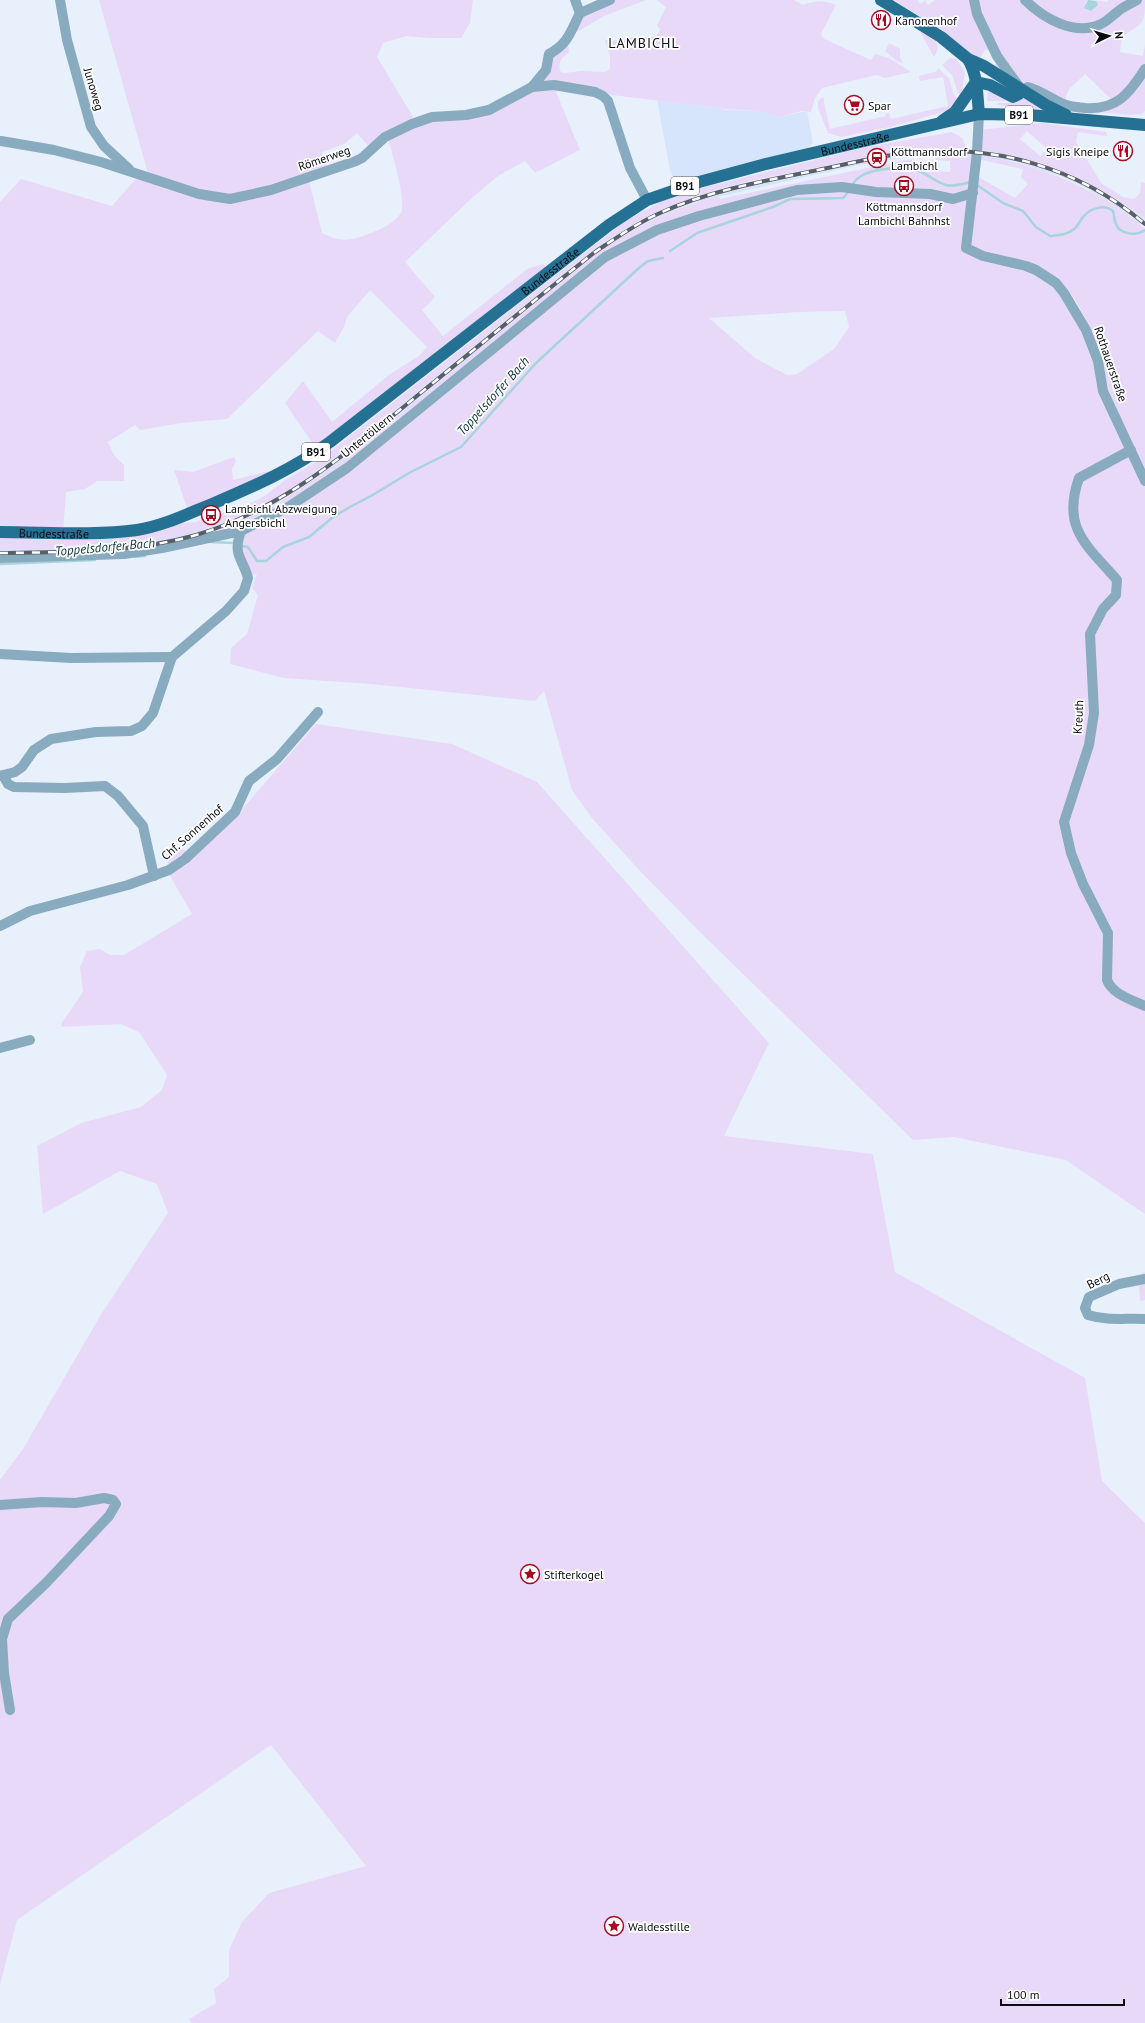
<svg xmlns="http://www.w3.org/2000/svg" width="1145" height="2023" viewBox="0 0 1145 2023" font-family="'PT Sans',sans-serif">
<rect width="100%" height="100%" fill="#e8f0fc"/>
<g fill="#d6e5fb">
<path d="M657 100 712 107 727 110 767 111 778 117 807 111 813 143 799 156 677 189 670 170Z"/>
<path d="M935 148 977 149 1004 153 1057 168 1091 183 1124 203 1145 220 1141 225 1121 210 1088 189 1063 177 1014 161 924 155 858 165 691 203 637 227 595 254 344 460 311 483 258 514 162 548 0 558V549L110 547 146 542 199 530 256 509 308 477 340 454 592 250 620 231 688 198 722 188 895 152Z"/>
</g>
<g fill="#e8d9f8" fill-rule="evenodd">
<path d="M99 0H473L470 23 461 38H429L406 36 383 43 377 57 416 122 466 115 532 87 547 60 567 41 569 52C562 58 558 61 560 71L564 73 581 71 605 72 610 69V56L605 40 622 41 630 37H655L660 30 657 25 666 7 656 0H794L803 5C816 0 824 0 836 5L821 34 824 39 871 60 875 54 889 58 911 72 885 78 876 75 822 88 815 98 811 112 802 111 778 117C758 107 734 112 712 107L612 95 567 87 556 92 580 150 535 173 525 161 498 176 474 196 405 262 435 297 422 310 443 336 527 269 543 264 550 270 318 451 285 403 303 381 332 422 390 374 419 356 427 347 370 290 347 317 344 327 335 343 318 331 227 419 181 423 140 430 135 425 108 442 114 455 124 465V481H97L85 489 66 492 63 532H0V202L21 179 112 206 140 174 149 177ZM357 133 371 149 387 135C391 149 407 202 401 213 393 224 383 228 371 233 350 241 342 243 322 233L308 177 328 170 322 152 344 144Z"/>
<path d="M603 0H646L604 16 577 32H571L576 21Z"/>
<path d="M896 0H917L920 4 925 0 928 5 935 0H1088L1085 3 1096 1 1093 0 1107 2 1109 0H1145C1145 26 1143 22 1122 37L1120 52 1143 56 1145 44V111L1142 114 1129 115 1096 112 1115 103 1085 74 1069 89 1063 104 1028 87 994 67 999 58 986 49 979 59 975 57 926 20 897 2Z"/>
<path d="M918 28C930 36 945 41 934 57Z"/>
<path d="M889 43 900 49V57L903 64 893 58 885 51Z"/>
<path d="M950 58 956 59 965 72 961 96 958 93 952 75 942 65Z"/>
<path d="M939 68 949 79 954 95 959 100 944 112 890 127 841 137 828 133 818 108V101L823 97 830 129 886 116 885 114 889 113 891 119 948 106 943 77 920 81 919 76 935 72Z"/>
<path d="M988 91 1011 101H987Z"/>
<path d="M1026 97 1045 110 996 105 998 103H1016Z"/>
<path d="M1043 123 1106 132 1107 136 1078 132 1076 142 1102 184 1123 197 1134 199 1140 193 1141 182 1145 183V219C1095 180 1040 158 977 149L979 130ZM1027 131 1047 149 1040 156 1020 139Z"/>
<path d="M952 132 962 138 967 149C917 146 869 156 820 167 776 176 730 183 688 199 654 212 622 229 592 250L340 454C313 473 286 495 256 509 215 529 155 544 110 547 73 550 36 549 0 549V537L196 522 253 502 266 495 285 480 318 461 624 222 662 201 686 192 867 147Z"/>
<path d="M950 154C1023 156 1089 182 1145 229V1214L1066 1160 954 1137 913 1140 703 935 638 869 592 818 572 790 544 691 535 701 371 684 284 678 230 664 231 648 247 634 258 595 252 588 257 573 248 578 241 564 240 532 207 533 258 514 277 504 344 460 595 254C634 227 673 208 719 196L720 199 905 160 914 159V162L934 161V171L950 172V161L936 160 935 157 918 159V155ZM977 159 1023 169 1021 177 1028 184 1015 198 975 175ZM1040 267C1072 284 1085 315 1097 348L1102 346 1109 350 1104 359 1098 361 1063 297 1053 286 1034 273ZM845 311 849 327 834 349 797 374 787 375 755 358 709 318 798 312Z"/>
<path d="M234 457 236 461 232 469 233 480 265 472 288 470 189 514 174 470 193 472Z"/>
<path d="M316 724 452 744 537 782 769 1043 724 1136 873 1154 895 1272 1085 1378 1102 1481 1145 1523V2023H191L189 2019 216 2003 214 1989 229 1977V1950L242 1922 269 1893 366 1866 271 1745 17 1920 0 1985V1480L23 1449 100 1316 168 1213 157 1184 120 1171 43 1214 37 1146 81 1123 141 1107 162 1090 167 1075 139 1032 121 1024 62 1027 61 1024 83 992 80 967 87 951 100 949 110 955H124L192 914 166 869 171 854 179 847 188 852 232 821Z"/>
<path d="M1145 1272V1300L1140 1301 1138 1276Z"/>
</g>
<path fill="#a8d4db" d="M1088 0 1096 1 1098 5 1091 11 1084 8Z"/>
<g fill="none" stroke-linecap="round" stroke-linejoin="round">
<g stroke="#a8d4db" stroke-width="2.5">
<path d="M977 185 1003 203 1023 211 1036 227 1050 236C1059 235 1067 235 1074 229 1078 226 1080 220 1084 216 1091 208 1104 204 1113 211 1114 215 1114 220 1116 224 1120 235 1137 236 1145 230"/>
<path d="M852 186C861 166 903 166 921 172 929 175 937 183 946 185 953 187 963 184 970 182"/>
<path d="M670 251 697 233 773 207 790 199 843 198 850 190"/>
<path d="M211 542 234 543"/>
<path d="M242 546 248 547 257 561H266L283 547 309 537 332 518 348 508 371 496 409 473 461 447 536 363 640 267 648 261 663 258"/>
<path d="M134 557 145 556"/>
<path d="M0 564 95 560"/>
</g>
<g stroke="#88abbf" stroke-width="10">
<path d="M60 0 67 40 91 127 104 146 129 169"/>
<path d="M575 0 580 13"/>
<path d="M974 0 977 14 997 56 1020 88"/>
<path d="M1025 0C1043 18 1075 37 1101 24 1108 21 1114 14 1121 9 1126 6 1131 3 1137 0"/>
<path d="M532 87 546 70 549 54C569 43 570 32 580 13L610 0"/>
<path d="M1023 91 1028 87C1040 90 1050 98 1061 103 1069 107 1077 107 1085 108 1117 110 1129 94 1145 69"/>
<path d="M979 114 977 152 966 248 983 256 1026 266 1036 270 1056 283 1064 293 1086 330 1098 361 1103 391 1145 481"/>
<path d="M1 141 54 150 101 162 199 194 230 199 271 190 356 161 362 158 385 137 412 124 432 117 466 115 489 110 532 87 554 85 595 92 603 96 608 101 630 168 647 200"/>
<path d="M1131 450 1079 478C1061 529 1088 546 1117 580L1116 595 1103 609 1090 634 1094 713 1089 745 1064 822 1071 853 1083 884 1108 933 1107 980C1112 994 1132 1000 1145 1006"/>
<path d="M0 558 124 554 162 548 241 531 290 506 347 468 605 257 657 230 699 216 797 190 842 187 876 192 930 194 953 199 973 193"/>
<path d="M0 654 71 658 172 657"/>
<path d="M3 775 8 784 14 787 65 788 105 786 118 796 143 826 154 876"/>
<path d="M0 776 15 772 22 767 34 750 51 739 96 732 131 731 142 726 153 713 172 657 226 611 244 591 248 578C243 558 232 556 241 531"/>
<path d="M0 926 30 911 128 885 169 870 185 859 235 812 249 781 277 759 318 712"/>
<path d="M0 1048 30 1040"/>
<path d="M1145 1279 1119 1284 1089 1297 1085 1308 1088 1315C1107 1321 1125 1318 1145 1319"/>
<path d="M0 1505 42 1502 76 1503 104 1498 113 1500 116 1504 109 1516 46 1583 8 1619 2 1639 4 1673 10 1710"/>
</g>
<g stroke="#247194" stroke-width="12">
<path d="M881 0 941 37 968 59 984 66 1046 105 1066 115"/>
<path d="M968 59C978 76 977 95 979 114"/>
<path d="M976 82 990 85 1013 97 1019 94 1020 89"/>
<path d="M942 121 955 112 976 82"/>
<path id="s1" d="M0 532C44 532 93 536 137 530 163 526 187 514 212 504 254 486 292 470 330 442L609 225 647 200 699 182 762 165 979 114 1029 115 1145 125"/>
</g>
<defs>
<path id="rail" d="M0 553C65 552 133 553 196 535 284 509 353 448 423 391 480 345 537 298 595 252 616 238 637 223 660 213 706 192 758 182 808 172 840 166 873 157 906 153 993 143 1078 167 1145 224"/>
</defs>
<use href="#rail" stroke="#5a5e66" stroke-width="4"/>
<use href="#rail" stroke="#fff" stroke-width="2.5" stroke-dasharray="8" stroke-linecap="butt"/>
</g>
<defs>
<symbol id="restaurant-ring" viewBox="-11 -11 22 22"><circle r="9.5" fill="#fff" stroke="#a50c22" stroke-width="1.5"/><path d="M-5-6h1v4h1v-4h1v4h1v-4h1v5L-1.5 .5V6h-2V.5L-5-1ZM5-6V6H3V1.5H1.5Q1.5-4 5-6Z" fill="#a50c22"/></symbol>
<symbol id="supermarket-ring" viewBox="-11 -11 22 22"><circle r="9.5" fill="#fff" stroke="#a50c22" stroke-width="1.5"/><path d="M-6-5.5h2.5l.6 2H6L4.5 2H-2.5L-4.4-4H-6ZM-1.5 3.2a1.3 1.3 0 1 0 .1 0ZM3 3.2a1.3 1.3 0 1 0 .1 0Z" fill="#a50c22"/></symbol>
<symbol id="station-ring" viewBox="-11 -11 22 22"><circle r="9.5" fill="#fff" stroke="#a50c22" stroke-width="1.5"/><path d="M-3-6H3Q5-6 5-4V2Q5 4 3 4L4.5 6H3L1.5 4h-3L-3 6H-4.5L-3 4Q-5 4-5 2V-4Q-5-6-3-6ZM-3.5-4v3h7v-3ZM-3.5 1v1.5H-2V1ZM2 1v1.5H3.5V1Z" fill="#a50c22"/></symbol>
<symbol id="bus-ring" viewBox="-11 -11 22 22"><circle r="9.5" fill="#fff" stroke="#a50c22" stroke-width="1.5"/><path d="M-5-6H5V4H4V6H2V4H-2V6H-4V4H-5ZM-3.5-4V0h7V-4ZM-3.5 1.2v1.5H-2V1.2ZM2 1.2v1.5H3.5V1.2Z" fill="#a50c22"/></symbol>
<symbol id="sight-ring" viewBox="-11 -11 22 22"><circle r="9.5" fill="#fff" stroke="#a50c22" stroke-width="1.5"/><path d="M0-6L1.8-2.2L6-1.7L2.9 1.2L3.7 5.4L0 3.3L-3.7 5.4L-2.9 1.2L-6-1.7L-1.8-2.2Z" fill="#a50c22"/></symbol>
</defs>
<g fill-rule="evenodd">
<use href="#restaurant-ring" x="870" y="9" width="22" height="22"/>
<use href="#supermarket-ring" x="843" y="94" width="22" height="22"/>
<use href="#restaurant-ring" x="1112" y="140" width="22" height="22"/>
<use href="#station-ring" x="866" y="147" width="22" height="22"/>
<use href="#bus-ring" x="893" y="175" width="22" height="22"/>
<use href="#bus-ring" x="200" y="504" width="22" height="22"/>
<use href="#sight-ring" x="519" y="1563" width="22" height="22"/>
<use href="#sight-ring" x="603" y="1915" width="22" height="22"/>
</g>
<g text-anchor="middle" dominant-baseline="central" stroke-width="3.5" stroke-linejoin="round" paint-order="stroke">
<g fill="#fff" stroke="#535558" stroke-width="1">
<rect x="1005" y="106" width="28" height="18" rx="3"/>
<rect x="671" y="177" width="28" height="18" rx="3"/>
<rect x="302" y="443" width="28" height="18" rx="3"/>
</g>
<g font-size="11" font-weight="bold" fill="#090c11">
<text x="1019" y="115">B91</text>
<text x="685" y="186">B91</text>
<text x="316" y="452">B91</text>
</g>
<g font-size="12" fill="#090c11" stroke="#fff" text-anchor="start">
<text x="895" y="20">Kanonenhof</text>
<text x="868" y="105">Spar</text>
<text x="891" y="151">Köttmannsdorf<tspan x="891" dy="14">Lambichl</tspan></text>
<text x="1109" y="151" text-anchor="end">Sigis Kneipe</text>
<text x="904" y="206" text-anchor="middle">Köttmannsdorf<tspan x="904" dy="14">Lambichl Bahnhst</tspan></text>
<text x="225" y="508">Lambichl Abzweigung<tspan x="225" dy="14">Angersbichl</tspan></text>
<text x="544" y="1574">Stifterkogel</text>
<text x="628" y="1926">Waldesstille</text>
</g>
<g font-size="12" fill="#090c11" stroke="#fff">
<text transform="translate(94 89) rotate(74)">Junoweg</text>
<text stroke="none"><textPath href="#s1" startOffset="965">Bundesstraße</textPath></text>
<text transform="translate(324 158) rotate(-19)">Römerweg</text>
<text stroke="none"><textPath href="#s1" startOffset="629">Bundesstraße</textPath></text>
<text transform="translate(1111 364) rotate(71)">Rothauerstraße</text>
<text transform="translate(367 435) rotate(-39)">Untertöllern</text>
<text stroke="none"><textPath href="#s1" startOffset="54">Bundesstraße</textPath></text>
<text transform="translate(1078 717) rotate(-87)">Kreuth</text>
<text transform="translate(192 832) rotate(-41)">Chf. Sonnenhof</text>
<text transform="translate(1098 1280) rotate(-27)">Berg</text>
</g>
<g font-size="13" font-style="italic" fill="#0b363c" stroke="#fff">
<text transform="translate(493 396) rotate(-48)">Toppelsdorfer Bach</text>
<text transform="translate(105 547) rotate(-5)">Toppelsdorfer Bach</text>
</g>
<g font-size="14" letter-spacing="1" fill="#090c11" stroke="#fff">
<text x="644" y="43">LAMBICHL</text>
</g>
</g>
<g transform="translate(1109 36) rotate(85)" stroke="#ffffff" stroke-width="3" paint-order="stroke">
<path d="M0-3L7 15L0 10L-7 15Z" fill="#090c11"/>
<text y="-6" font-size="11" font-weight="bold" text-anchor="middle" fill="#090c11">N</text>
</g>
<path d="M1001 1999v6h123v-6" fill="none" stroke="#090c11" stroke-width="2"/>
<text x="1007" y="1999" font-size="12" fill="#090c11" stroke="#ffffff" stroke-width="3" paint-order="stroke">100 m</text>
</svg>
